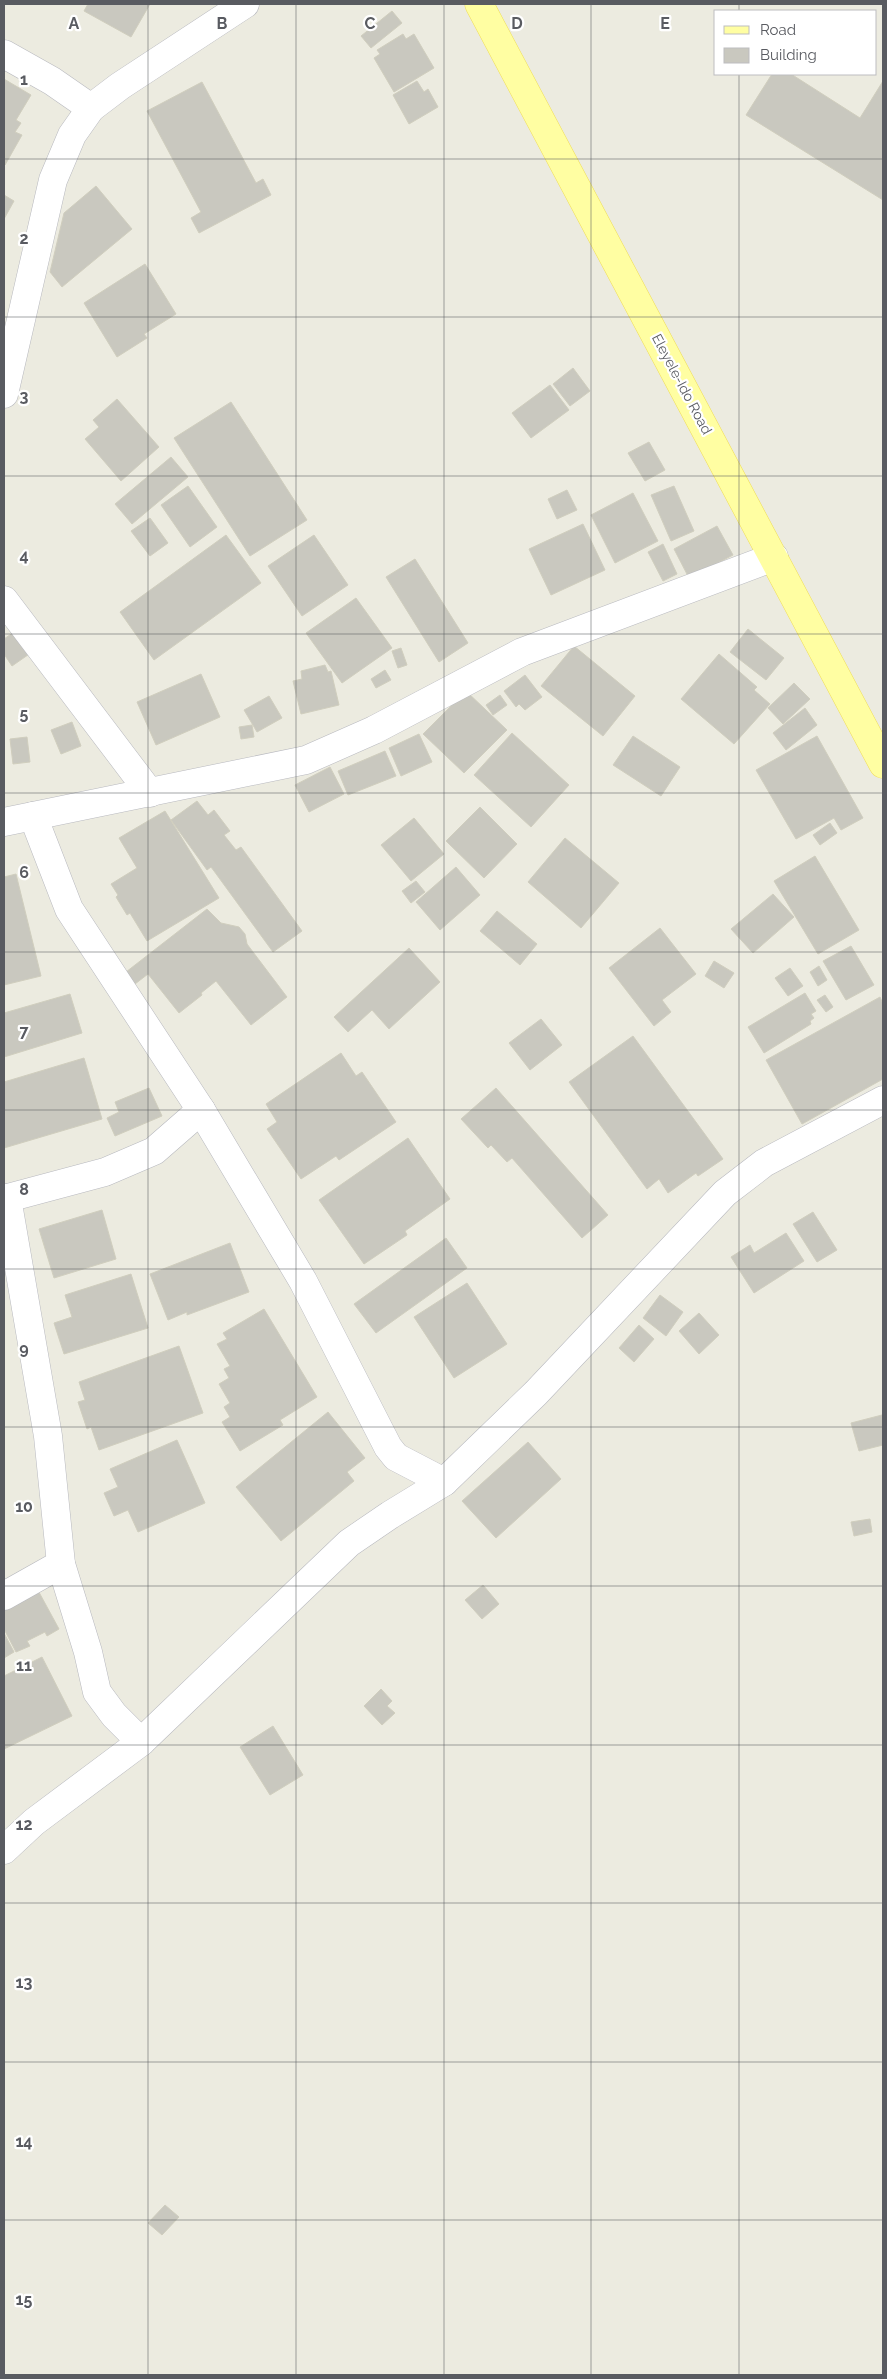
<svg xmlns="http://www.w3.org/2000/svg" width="887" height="2379" viewBox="0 0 887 2379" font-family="Raleway,sans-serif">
<rect width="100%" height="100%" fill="#ecebe0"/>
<g fill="#c9c8bf" stroke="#d0cebe">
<path d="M88 4H150L131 37 84 11Z"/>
<path d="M392 11 402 23 371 48 361 36Z"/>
<path d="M403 34 406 39 414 34 434 68 394 92 374 58 380 54 377 50Z"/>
<path d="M772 74H791L860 118 883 81V200L746 115Z"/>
<path d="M4 79 31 95 16 120 21 123 15 132 22 135 5 165Z"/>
<path d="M417 81 424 92 428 89 438 107 409 124 393 95Z"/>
<path d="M202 82 256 183 263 179 271 195 199 233 191 218 201 212 147 111Z"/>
<path d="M96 186 132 229 62 287 50 272 64 213Z"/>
<path d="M4 195 14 201 4 219Z"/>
<path d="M145 264 176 314 144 334 147 338 117 357 84 303Z"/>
<path d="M573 368 590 391 570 406 553 384Z"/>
<path d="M550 385 569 410 531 438 512 413Z"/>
<path d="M117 399 159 447 121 481 85 439 99 427 93 420Z"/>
<path d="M231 402 307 520 250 556 174 438Z"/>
<path d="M649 442 665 470 645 481 628 453Z"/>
<path d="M171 457 188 477 132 524 115 504Z"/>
<path d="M188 486 217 527 190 547 161 505Z"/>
<path d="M674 486 694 531 671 541 651 495Z"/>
<path d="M567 490 577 510 557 519 548 499Z"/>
<path d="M633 493 658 541 615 563 591 515Z"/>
<path d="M150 518 168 543 150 556 131 531Z"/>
<path d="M583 524 605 570 551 595 529 549Z"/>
<path d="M717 526 733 555 689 578 674 549Z"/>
<path d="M226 535 261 583 154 660 120 612Z"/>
<path d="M314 535 348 585 302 616 268 566Z"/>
<path d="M663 544 677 574 663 581 648 552Z"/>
<path d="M415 559 468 643 439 662 386 577Z"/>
<path d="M356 598 392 648 342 683 306 633Z"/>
<path d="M20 628 35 650 12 666 4 654V639Z"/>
<path d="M748 629 784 658 766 680 730 652Z"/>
<path d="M574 646 635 696 603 736 541 686Z"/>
<path d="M401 648 407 665 398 668 392 651Z"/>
<path d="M719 654 757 687 754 690 770 704 734 744 681 699Z"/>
<path d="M325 665 328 672 331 671 339 705 301 714 293 681 302 679 301 671Z"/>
<path d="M385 670 391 680 376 688 371 679Z"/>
<path d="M201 674 220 717 156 745 137 702Z"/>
<path d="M525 675 542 697 525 710 519 704 516 707 504 691Z"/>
<path d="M794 683 810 699 783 724 768 708Z"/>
<path d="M466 691 507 730 464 773 423 734Z"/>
<path d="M500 695 507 705 493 715 486 705Z"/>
<path d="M269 696 282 718 257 732 244 710Z"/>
<path d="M805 708 817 725 786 750 773 733Z"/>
<path d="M72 722 81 746 61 754 51 730Z"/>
<path d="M252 725 254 737 241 739 239 727Z"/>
<path d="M512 733 569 785 531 827 474 775Z"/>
<path d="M419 734 432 762 401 776 389 748Z"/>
<path d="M633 736 680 767 661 796 613 765Z"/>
<path d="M817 736 863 818 841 830 834 818 796 839 756 770Z"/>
<path d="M27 737 30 762 13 764 10 739Z"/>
<path d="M385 751 396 776 348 795 338 771Z"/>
<path d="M330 767 344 794 309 812 295 785Z"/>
<path d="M197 801 208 815 214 810 230 831 224 835 236 850 241 847 302 931 273 952 214 871 211 867 207 870 171 820Z"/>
<path d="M480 807 517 844 484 878 446 841Z"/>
<path d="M165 811 219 898 147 941 130 913 127 915 116 897 118 895 111 884 137 868 119 838Z"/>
<path d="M414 818 444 854 411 881 381 845Z"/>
<path d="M830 823 837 833 820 845 813 835Z"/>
<path d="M565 838 619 883 581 928 528 882Z"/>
<path d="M815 856 859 930 818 954 774 881Z"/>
<path d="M456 867 480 895 440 930 416 902Z"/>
<path d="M16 874 41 976 4 985V877Z"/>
<path d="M416 881 425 892 411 903 402 891Z"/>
<path d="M773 894 794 917 753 953 731 929Z"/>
<path d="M207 909 221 923 239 927 245 934 247 944 287 997 251 1025 216 981 201 993 202 995 179 1013 148 974 135 984 126 972Z"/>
<path d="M497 911 537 944 520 965 480 931Z"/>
<path d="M660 928 696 974 662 1000 671 1012 654 1026 609 968Z"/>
<path d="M851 946 874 985 846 1000 823 961Z"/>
<path d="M409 948 440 982 389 1029 372 1010 348 1032 334 1017Z"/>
<path d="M714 961 734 973 724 988 705 976Z"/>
<path d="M819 966 827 980 818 986 810 972Z"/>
<path d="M790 968 803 986 788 996 775 978Z"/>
<path d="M805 993 816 1011 811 1014 814 1018 810 1021 811 1024 764 1053 748 1027Z"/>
<path d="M70 994 82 1033 4 1057V1013Z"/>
<path d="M825 995 833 1007 826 1012 817 1000Z"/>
<path d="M880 997 883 1004V1079L802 1124 766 1060Z"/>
<path d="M541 1019 562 1045 530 1070 509 1043Z"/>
<path d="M633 1036 723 1159 698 1176 696 1173 668 1193 659 1179 647 1189 569 1082Z"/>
<path d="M341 1053 356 1076 362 1072 396 1122 339 1160 336 1156 301 1179 267 1129 277 1122 266 1104Z"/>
<path d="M84 1058 102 1119 4 1148V1082Z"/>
<path d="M149 1088 162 1116 115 1136 107 1118 119 1112 115 1102Z"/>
<path d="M496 1088 608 1215 582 1238 512 1158 507 1162 491 1145 488 1148 461 1119Z"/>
<path d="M408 1138 450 1199 405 1231 407 1235 364 1264 319 1200Z"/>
<path d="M102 1210 116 1259 54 1278 39 1229Z"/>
<path d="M813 1212 837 1250 817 1262 793 1224Z"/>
<path d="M786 1233 804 1261 754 1293 731 1257 750 1245 754 1253Z"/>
<path d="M446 1238 467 1268 376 1333 354 1304Z"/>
<path d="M230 1243 249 1292 187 1315V1312L168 1320 150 1274Z"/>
<path d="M131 1274 148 1328 64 1354 54 1323 72 1317 65 1295Z"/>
<path d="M467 1283 507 1344 454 1378 414 1317Z"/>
<path d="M660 1295 683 1312 666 1336 643 1318Z"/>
<path d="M264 1309 317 1397 280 1420 283 1425 240 1451 222 1422 230 1417 224 1407 230 1403 219 1384 229 1378 224 1369 230 1366 217 1344 227 1339 223 1333Z"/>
<path d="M699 1313 719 1335 699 1354 679 1331Z"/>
<path d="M639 1325 654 1339 634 1362 619 1348Z"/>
<path d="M179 1346 203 1413 99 1450 91 1427 87 1429 78 1402 85 1400 79 1382Z"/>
<path d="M328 1412 365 1458 347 1472 354 1481 281 1541 236 1487Z"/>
<path d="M882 1415 883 1445 859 1451 851 1423Z"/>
<path d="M177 1440 205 1503 138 1532 128 1510 114 1516 104 1493 118 1487 110 1469Z"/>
<path d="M528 1442 561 1479 496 1538 462 1501Z"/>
<path d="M870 1519 872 1532 854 1536 851 1522Z"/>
<path d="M34 1583 59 1629 47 1636 45 1632 27 1641 30 1646 16 1652 4 1629V1599Z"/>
<path d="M483 1585 499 1604 482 1619 465 1600Z"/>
<path d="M4 1633 14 1652 4 1658Z"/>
<path d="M42 1657 72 1716 4 1749V1676Z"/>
<path d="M381 1689 392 1701 387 1706 395 1713 382 1725 364 1706Z"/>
<path d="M273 1726 303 1775 270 1795 240 1747Z"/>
<path d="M165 2205 179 2217 162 2235 148 2223Z"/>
</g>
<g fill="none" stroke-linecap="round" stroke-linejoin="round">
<defs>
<g id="minor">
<path d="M4 54 52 81 91 108"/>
<path d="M4 394 53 180 72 135 91 108 120 86 245 4"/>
<path d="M4 600 150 793"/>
<path d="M33 816 69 909 201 1110 303 1281 388 1447 396 1457 444 1482 536 1393 725 1193 764 1163 883 1100"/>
<path d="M4 822 306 760 374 730 522 652 774 557"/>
<path d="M7 1198 48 1436 61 1564 88 1652 97 1692 114 1715 141 1742 349 1543 390 1515 444 1482"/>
<path d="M4 1199 105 1172 154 1151 201 1110"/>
<path d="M4 1596 61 1564"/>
<path d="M4 1850 34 1822 141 1742"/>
</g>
<path id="major" d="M479 4 883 764"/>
</defs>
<use href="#minor" stroke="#b8b9bf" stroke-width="29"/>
<use href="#major" stroke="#f0dd55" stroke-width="29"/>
<use href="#minor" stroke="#fff" stroke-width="28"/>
<use href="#major" stroke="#fffea2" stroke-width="28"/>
</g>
<path fill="none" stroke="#595b61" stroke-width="1" stroke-opacity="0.55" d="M148 4V2375M296 4V2375M444 4V2375M591 4V2375M739 4V11M739 74V2375M4 159H883M4 317H883M4 476H883M4 634H883M4 793H883M4 952H883M4 1110H883M4 1269H883M4 1427H883M4 1586H883M4 1745H883M4 1903H883M4 2062H883M4 2220H883"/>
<g text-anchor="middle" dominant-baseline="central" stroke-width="4.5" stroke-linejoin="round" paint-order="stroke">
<g font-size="14" fill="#595b61" stroke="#fff">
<text transform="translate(682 384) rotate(62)">Eleyele-Ido Road</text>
</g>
</g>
<g font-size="16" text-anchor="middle" font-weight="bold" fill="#595b61" stroke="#fff" stroke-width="4.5" stroke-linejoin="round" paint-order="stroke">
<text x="74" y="29">A</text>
<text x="222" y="29">B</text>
<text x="370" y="29">C</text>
<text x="517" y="29">D</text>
<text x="665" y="29">E</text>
<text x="24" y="85">1</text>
<text x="24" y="244">2</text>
<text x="24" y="402">3</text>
<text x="24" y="561">4</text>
<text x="24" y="719">5</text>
<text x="24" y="878">6</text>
<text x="24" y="1037">7</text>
<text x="24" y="1195">8</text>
<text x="24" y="1354">9</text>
<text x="24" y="1512">10</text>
<text x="24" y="1671">11</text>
<text x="24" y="1830">12</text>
<text x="24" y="1988">13</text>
<text x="24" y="2147">14</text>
<text x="24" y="2305">15</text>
</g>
<rect width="887" height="2379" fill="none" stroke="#595b61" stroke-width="10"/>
<rect x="714" y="10" width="162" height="65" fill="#ffffff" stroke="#bdbdc0"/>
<rect x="724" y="26" width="25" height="8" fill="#fffea2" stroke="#bdbdc0"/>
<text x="760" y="35" font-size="15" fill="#595b61">Road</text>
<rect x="724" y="48" width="25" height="15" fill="#c9c8bf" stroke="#bdbdc0"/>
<text x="760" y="60" font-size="15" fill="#595b61">Building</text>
</svg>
